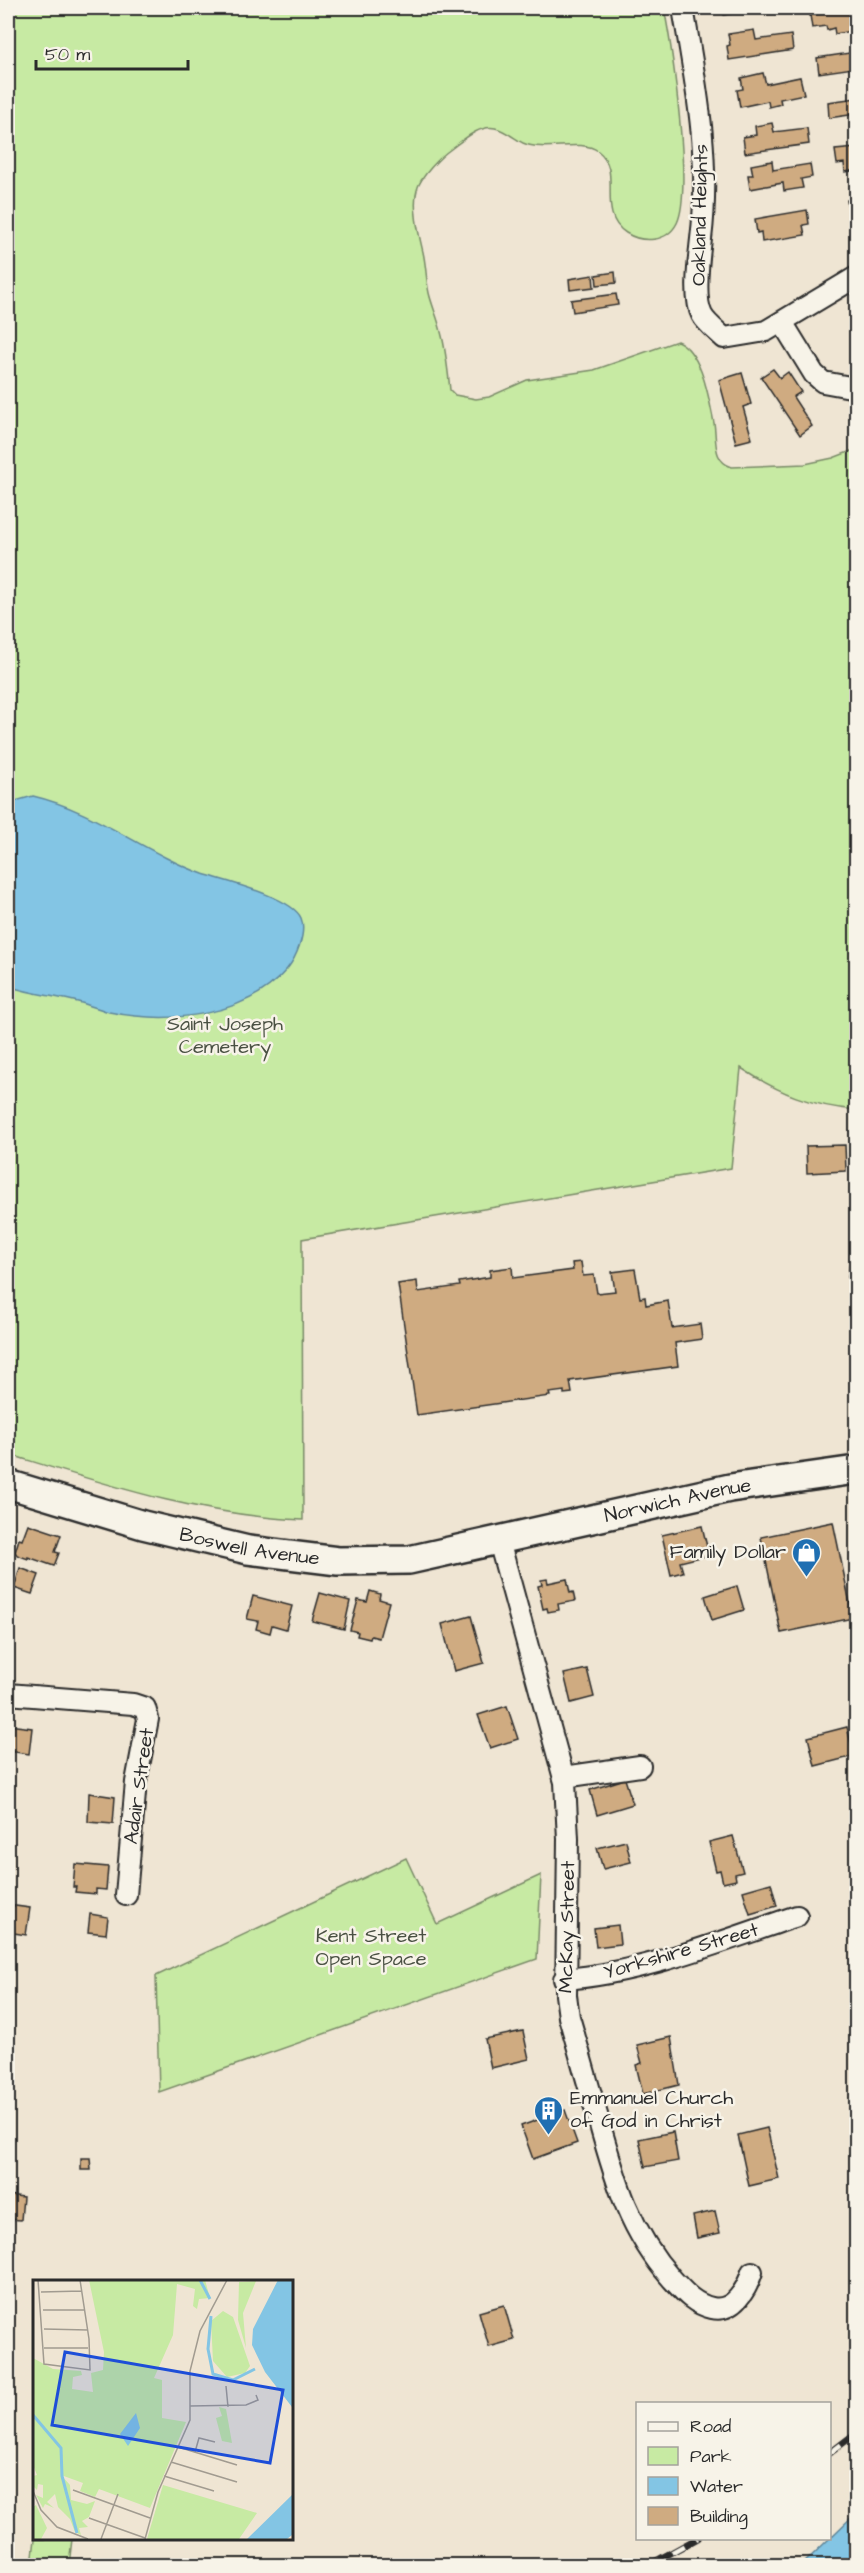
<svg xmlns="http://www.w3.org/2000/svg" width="864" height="2573" viewBox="0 0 864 2573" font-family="'Architects Daughter',sans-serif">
<rect width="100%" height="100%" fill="#efe5d3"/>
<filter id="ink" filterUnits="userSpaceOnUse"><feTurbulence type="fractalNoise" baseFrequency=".0167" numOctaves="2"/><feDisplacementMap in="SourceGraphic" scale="12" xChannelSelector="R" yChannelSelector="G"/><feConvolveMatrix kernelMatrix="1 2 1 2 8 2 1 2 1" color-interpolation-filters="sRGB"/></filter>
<g filter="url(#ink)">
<g fill="#c7eaa3" stroke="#798a67" stroke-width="1.5">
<path d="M8 8H664C672 48 693 190 677 223 667 243 642 243 626 233 595 213 624 171 598 151 580 138 546 153 523 143 515 139 505 130 495 128 479 125 463 140 451 149 441 156 420 177 417 190 412 207 419 235 423 252 426 265 426 279 429 293 432 306 438 318 441 332 446 350 448 371 450 390L455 395 476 399 489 397 527 380 594 370 677 341C702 351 709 399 714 423 717 440 712 461 732 467L805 464 833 458 856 449V1110C811 1106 779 1093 741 1068L731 1168 302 1239 303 1520C200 1516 105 1484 8 1454Z"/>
<path d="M406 1858 437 1924 541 1875 537 1959 159 2092 156 1976Z"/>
<path d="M35 2539H72L69 2565H32Z"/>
</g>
<g fill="#83c5e4" stroke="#60879a" stroke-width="1.5">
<path d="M33 796C94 810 145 853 203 874 225 881 292 897 301 918 307 933 296 958 287 969 246 1018 168 1024 109 1012 99 1009 89 1005 78 1002 55 996 31 994 8 986V803Z"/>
<path d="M856 2513V2565H802Z"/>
</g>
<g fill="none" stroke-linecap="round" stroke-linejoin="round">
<path stroke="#60879a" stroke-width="6" d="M856 1867V1879"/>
</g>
<g fill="#cfab81" stroke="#2b2b2b" stroke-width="1.5">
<path d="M722 8H759L724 15Z"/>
<path d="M856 8V30L835 34 834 28 827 30 826 26 812 28 810 15Z"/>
<path d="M754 30 756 40 791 35 793 50 729 60 727 46 730 45 728 34Z"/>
<path d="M856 52V78H854L853 68 819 73 817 58Z"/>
<path d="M763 73 766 84 800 77 804 94 780 99 781 104 769 107 768 101 740 107 737 90 743 89 741 78Z"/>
<path d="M856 98V114L829 118 828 102Z"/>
<path d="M772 123 774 132 807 128 809 144 745 153 743 137 756 135 755 126Z"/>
<path d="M856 148V170L845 172 844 163 837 164 835 150Z"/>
<path d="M772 161 773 170 810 164 812 177 801 179 803 188 784 191 783 183 750 189 748 175H753L751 165Z"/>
<path d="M856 198V213L849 214 847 200Z"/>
<path d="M807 210 809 224 803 225 805 235 762 242 761 232 757 233 755 219Z"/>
<path d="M615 272 616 283 597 285 596 275Z"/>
<path d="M593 275 594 287 570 290 569 279Z"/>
<path d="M616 294 618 305 573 312 571 300Z"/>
<path d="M773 369 780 378 788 372 801 392 793 397 812 426 800 435 761 377Z"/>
<path d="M742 373 751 404 743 407 752 439 736 443 719 380Z"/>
<path d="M845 1145 846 1171 807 1173 806 1146Z"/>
<path d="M853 1232 856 1233V1279L848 1278Z"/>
<path d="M581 1262 583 1276 594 1275 597 1293 615 1291 612 1272 635 1269 640 1298 645 1297 646 1305 668 1301 672 1328 700 1324 702 1339 675 1343 678 1366 570 1381 572 1393 564 1394V1391L549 1393 550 1396 417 1415 398 1284 417 1281 418 1292 460 1286 459 1282 490 1277V1270L512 1267 513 1278 573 1270 572 1263Z"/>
<path d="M833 1522 853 1618 781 1633 761 1537Z"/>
<path d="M28 1524 61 1535 55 1552 59 1553 54 1566 28 1557V1559L17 1555 15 1552 19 1539 22 1540Z"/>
<path d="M702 1526 709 1555 680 1562 683 1572 671 1575 662 1535Z"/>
<path d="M20 1568 39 1575 32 1594 14 1588Z"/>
<path d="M547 1579 548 1583 567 1579 570 1593 573 1592 575 1601 558 1604 559 1610 548 1612 547 1608 543 1609 538 1586 542 1585 541 1580Z"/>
<path d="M737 1586 744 1610 712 1620 705 1596Z"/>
<path d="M370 1591 380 1594 379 1599 389 1602 379 1638 371 1636 370 1639 357 1636 358 1632 350 1630 358 1600 367 1602Z"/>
<path d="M320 1593 350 1601 344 1629 312 1621Z"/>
<path d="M253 1596 292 1606 286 1629 272 1625 270 1633 256 1629 258 1621 247 1619Z"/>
<path d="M471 1616 484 1663 454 1671 442 1624Z"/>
<path d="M587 1669 594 1697 571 1703 564 1674Z"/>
<path d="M507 1706 518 1739 490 1748 478 1715Z"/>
<path d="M8 1725 32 1728 29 1754 8 1751Z"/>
<path d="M847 1727 854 1756 815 1766 808 1737Z"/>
<path d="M625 1779 633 1804 597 1815 590 1790Z"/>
<path d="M89 1793 115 1797 113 1824 88 1822Z"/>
<path d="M733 1836 743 1872 735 1874 736 1880 723 1883 720 1870 716 1871 709 1842Z"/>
<path d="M626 1841 631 1862 603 1869 597 1848Z"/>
<path d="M75 1864 108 1867 106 1890 96 1889V1894L75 1892 76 1887H73Z"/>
<path d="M771 1883 777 1906 750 1914 743 1891Z"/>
<path d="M8 1905 30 1908 26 1935 8 1932Z"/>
<path d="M90 1914 108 1917 106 1934 88 1932Z"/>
<path d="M618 1925 620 1944 596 1947 594 1928Z"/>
<path d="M523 2031 529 2059 491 2068 485 2039Z"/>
<path d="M671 2037 679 2085 643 2094 636 2065 642 2063 637 2045Z"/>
<path d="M565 2110 577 2143 533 2159 521 2126Z"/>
<path d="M767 2128 779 2179 749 2186 738 2135Z"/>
<path d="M673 2132 678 2161 645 2167 639 2139Z"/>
<path d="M81 2158H90L91 2170H81Z"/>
<path d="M8 2195 23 2197 21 2220 8 2219Z"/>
<path d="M715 2211 720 2233 697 2238 693 2216Z"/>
<path d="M504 2305 514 2340 489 2347 479 2312Z"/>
</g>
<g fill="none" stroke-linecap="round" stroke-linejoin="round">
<defs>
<g id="minor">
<path d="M683 8C696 84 711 160 701 239 699 258 693 298 702 315 706 323 718 332 724 338L766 331 856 277"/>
<path d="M782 322 814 374 823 382 856 388"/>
<path d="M499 1541 565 1782 568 1839 566 1995 569 2017C579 2051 588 2085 598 2118 615 2179 629 2231 672 2279 684 2292 694 2304 712 2308 733 2313 747 2289 752 2272"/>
<path d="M8 1694 133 1704 145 1708 148 1719 136 1782 126 1895"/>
<path d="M564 1777 640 1766"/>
<path d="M564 1979C644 1973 722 1941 797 1916"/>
</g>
<g id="secondary">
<path id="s1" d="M8 1484 143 1525 248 1550 338 1561 409 1560 730 1488 856 1470"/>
</g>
</defs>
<use href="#minor" stroke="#2b2b2b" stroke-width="24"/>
<use href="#secondary" stroke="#2b2b2b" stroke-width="32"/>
<use href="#minor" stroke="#f7f3e8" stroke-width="20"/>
<use href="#secondary" stroke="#f7f3e8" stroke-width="27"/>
<defs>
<g id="rail">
<path d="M830 2453 856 2433"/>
<path d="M647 2566 698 2538"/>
</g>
</defs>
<use href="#rail" stroke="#2b2b2b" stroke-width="7"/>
<use href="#rail" stroke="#f7f3e8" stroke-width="4.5" stroke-dasharray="14" stroke-linecap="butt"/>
</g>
</g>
<defs>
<symbol id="shop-pin" viewBox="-11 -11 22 30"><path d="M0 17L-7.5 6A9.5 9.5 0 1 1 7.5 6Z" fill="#1f6fb2" stroke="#f7f3e8"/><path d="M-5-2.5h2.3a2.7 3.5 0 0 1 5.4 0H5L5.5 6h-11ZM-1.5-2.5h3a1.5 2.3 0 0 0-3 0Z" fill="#fff"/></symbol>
<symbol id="building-pin" viewBox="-11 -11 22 30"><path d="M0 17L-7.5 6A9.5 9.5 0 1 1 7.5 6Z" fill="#1f6fb2" stroke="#f7f3e8"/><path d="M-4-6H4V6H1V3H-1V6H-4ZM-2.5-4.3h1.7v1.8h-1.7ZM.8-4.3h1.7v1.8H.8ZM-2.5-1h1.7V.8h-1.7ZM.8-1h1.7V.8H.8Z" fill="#fff"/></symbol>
</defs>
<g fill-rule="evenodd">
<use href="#shop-pin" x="790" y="1536" width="33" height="45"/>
<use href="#building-pin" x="532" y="2094" width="33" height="45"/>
</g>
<g text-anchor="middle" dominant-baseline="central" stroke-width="5" stroke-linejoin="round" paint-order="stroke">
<g font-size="20" fill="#2b2b2b" stroke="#f7f3e8">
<text transform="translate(700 215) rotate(-89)">Oakland Heights</text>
<text stroke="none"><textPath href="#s1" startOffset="686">Norwich Avenue</textPath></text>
<text stroke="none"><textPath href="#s1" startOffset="250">Boswell Avenue</textPath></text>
<text transform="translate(139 1786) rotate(-82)">Adair Street</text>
<text transform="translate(567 1927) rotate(-89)">McKay Street</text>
<text transform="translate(681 1951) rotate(-16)">Yorkshire Street</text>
</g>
<g font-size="20" fill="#4a5143" stroke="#f7f3e8">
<text x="225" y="1024">Saint Joseph<tspan x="225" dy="23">Cemetery</tspan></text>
<text x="371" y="1936">Kent Street<tspan x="371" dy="23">Open Space</tspan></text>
</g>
<g font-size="20" fill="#2b2b2b" stroke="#f7f3e8" text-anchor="end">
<text x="786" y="1552">Family Dollar</text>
<text x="570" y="2098" text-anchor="start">Emmanuel Church<tspan x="570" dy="23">of God in Christ</tspan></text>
</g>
</g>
<g transform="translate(33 2280)">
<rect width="260" height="260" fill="#efe5d3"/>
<path d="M56 0H172L177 18 166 19 164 29 160 26 162 9 144 4 140 55 121 98 129 100V138L153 142 117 228 66 209 62 217 47 211 50 203 28 195 37 205 38 220 54 224 62 221 56 237 49 241 55 247 46 248 48 255 42 252 37 239 25 227 22 214 14 222 21 228 12 224 10 228 3 215 10 218V205L5 204 4 210 0 206V196L4 195 0 185V78L20 89 48 91 49 95 40 97 39 109 60 112 58 93 70 90 71 72ZM223 1 210 33 213 68 205 40 206 2ZM190 31 200 37 217 86 212 93 194 97 180 81 178 41ZM186 127 193 129 199 163 189 161 183 138 189 136ZM130 205 224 233 206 259H114ZM3 225 14 248 8 259H0V227Z" fill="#c7eaa3"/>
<path d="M245 0H259V127L232 92 219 65 220 49ZM103 133 107 148 95 166 87 154ZM259 215V255L254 259H214Z" fill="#83c5e4"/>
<path fill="none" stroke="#83c5e4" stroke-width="3" d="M167 0 177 19M178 36 175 69 180 94 200 100 222 89M0 135 28 168 29 196 44 253"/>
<path fill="none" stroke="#a19b90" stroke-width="1.5" d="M5 0 11 84 57 90 56 59 47 0M8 12 49 11M10 30H52M11 49 55 50M11 68H55M193 106 195 127M157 126 213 125 225 120 223 115M145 167 204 185M162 172 166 158 182 162M138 182 204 202M131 196 181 211M40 210 117 238M0 211 8 230 24 247 55 259M56 238 112 258M68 259 85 214M112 259 125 212 157 140V91L167 51 194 0"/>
<path fill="#1d4ed8" fill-opacity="0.15" stroke="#1d4ed8" stroke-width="3" d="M32 72 250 110 237 183 19 145Z"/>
<rect width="260" height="260" fill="none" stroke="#2b2b2b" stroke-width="3"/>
</g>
<rect width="864" height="2573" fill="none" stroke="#f7f3e8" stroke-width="30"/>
<rect x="15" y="15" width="834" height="2543" fill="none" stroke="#2b2b2b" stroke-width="2" filter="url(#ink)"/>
<rect x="636" y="2402" width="195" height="138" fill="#f7f3e8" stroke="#a5a39c" stroke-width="1.5"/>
<rect x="648" y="2422" width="30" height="9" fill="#f7f3e8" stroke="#a5a39c" stroke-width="1.5"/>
<text x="690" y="2432" font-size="18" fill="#2b2b2b">Road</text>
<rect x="648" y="2447" width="30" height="18" fill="#c7eaa3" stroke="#a5a39c" stroke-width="1.5"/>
<text x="690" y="2462" font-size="18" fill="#2b2b2b">Park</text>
<rect x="648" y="2477" width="30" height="18" fill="#83c5e4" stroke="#a5a39c" stroke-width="1.5"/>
<text x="690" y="2492" font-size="18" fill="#2b2b2b">Water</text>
<rect x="648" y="2507" width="30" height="18" fill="#cfab81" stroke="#a5a39c" stroke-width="1.5"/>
<text x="690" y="2522" font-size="18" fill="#2b2b2b">Building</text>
<path d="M36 60v9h152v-9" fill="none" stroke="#2b2b2b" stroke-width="3"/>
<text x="45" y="60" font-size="18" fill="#2b2b2b" stroke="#f7f3e8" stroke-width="4.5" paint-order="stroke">50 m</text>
</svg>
